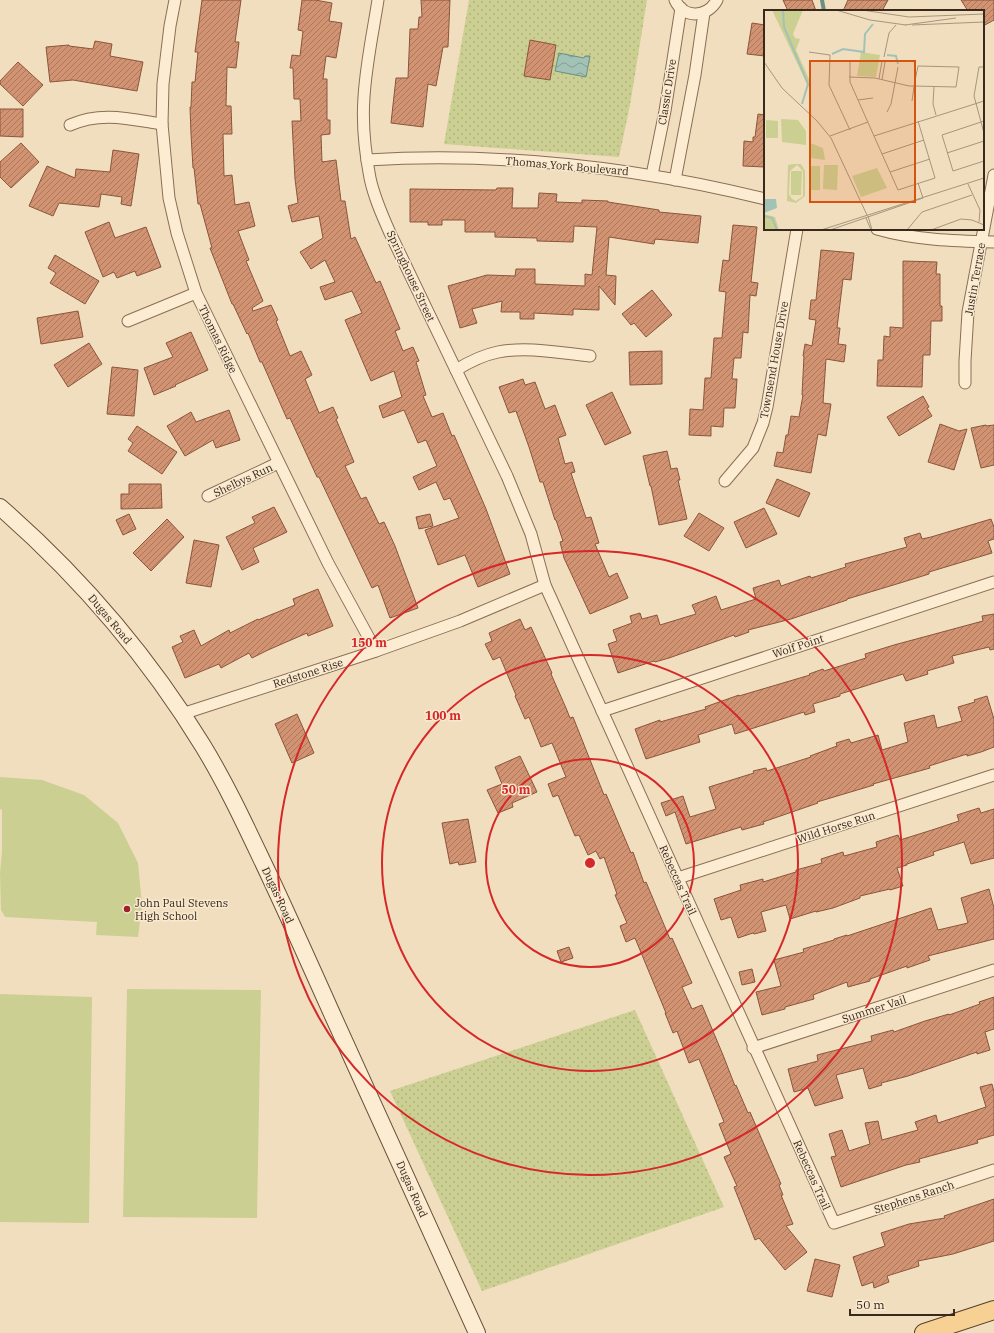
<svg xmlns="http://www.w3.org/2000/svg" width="994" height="1333" viewBox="0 0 994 1333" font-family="'IBM Plex Serif',serif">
<defs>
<pattern id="green-dots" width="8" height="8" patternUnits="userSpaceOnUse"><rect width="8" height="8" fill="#cccf92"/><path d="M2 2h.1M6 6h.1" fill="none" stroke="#b0b27d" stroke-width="1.8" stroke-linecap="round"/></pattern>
<pattern id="water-waves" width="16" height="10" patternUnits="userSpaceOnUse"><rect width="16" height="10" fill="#a2c2b6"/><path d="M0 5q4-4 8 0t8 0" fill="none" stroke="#859e93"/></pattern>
<pattern id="building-hatch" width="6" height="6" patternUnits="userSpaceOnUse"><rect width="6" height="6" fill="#d19372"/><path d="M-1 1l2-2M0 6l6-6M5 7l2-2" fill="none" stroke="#ab785d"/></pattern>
</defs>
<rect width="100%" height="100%" fill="#f1debf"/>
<g fill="url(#green-dots)">
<path d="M469 0H647L630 105 619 157 444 144Z"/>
<path d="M635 1010 724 1207 482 1291 390 1091Z"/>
</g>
<g fill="#cccf92">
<path d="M0 777 42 780 84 795 118 823 138 863 142 905 138 937 96 935 97 922 5 917 1 910 0 873 2 851V810L0 809Z"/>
<path d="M127 989 261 990 257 1218 123 1217Z"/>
<path d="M0 994 92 997 89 1223 0 1222Z"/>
</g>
<path fill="url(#water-waves)" stroke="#699084" d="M559 53 584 58 585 56H590L586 77 555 71Z"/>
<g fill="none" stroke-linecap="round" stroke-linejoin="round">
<path stroke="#699084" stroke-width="4" d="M822 0 824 11"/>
</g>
<g fill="url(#building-hatch)" stroke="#8b553a">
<path d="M202 0H241L235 42H239L236 68 227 67 226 106H231L232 134H223L224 176 232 175 235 205 249 202 255 226 238 231 249 260 246 261 263 301 252 308 253 311 271 305 278 320 276 321 290 356 301 351 312 375 305 379 319 413 333 407 338 418 336 419 354 462 345 466 361 499 366 497 379 524 384 522 395 546 418 608 390 618 378 585 372 588 319 477H317L290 418 287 419 262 362H260L248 333 247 334 233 304H232L210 248H212L200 204H198L194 168H193L191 134 190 107H191L192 82H195L198 52H195Z"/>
<path d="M302 0H315L332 3 329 21 342 23 336 58 326 56 323 79H327V120H330V134L321 135 322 162 336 160 341 201H345L351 239 355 237 376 283 380 281 400 329 395 331 403 351 413 347 419 361 416 362 426 395 423 396 432 417 443 413 452 436 454 435 486 509 510 574 478 587 465 555 438 565 425 530 459 518 450 498 444 500 436 482 419 490 413 477 437 466 426 440 418 443 404 410 383 418 379 406 402 397 394 371 371 381 345 320 362 313 352 291 325 300 320 287 335 282 325 260 311 269 300 252 323 238 319 216 292 222 288 206 298 203 295 179 292 121H301L300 99H294L293 68H290L292 55 300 56 303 31 298 30Z"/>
<path d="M421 0H450L448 47H443L436 86 428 84 423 127 391 123 396 78H408L410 29H418L419 17H422Z"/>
<path d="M783 0H812L816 11H788Z"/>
<path d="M848 0H888L882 11H843Z"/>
<path d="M961 0H994V20L983 26V11H968Z"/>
<path d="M752 23 765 25V56L747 54Z"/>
<path d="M530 40 556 45 550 80 524 76Z"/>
<path d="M95 41 112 44 110 56 143 62 137 91 73 80 50 82 46 47 69 45V46L93 49Z"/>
<path d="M18 62 43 85 23 106 0 84V81Z"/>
<path d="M0 109H23V137L0 136Z"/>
<path d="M758 114 765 115V167L743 166 744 141 753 142V137H755Z"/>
<path d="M21 143 39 162 11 188 0 177V162Z"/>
<path d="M113 150 139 154 131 206 121 204 122 197 101 194 99 207 59 203 53 216 29 206 47 166 75 178 76 169 110 172Z"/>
<path d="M497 188H513L512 208H538L539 193 557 194 556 202 582 203V200L608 201V202L659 210V212L701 216 698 243 655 239 654 244 609 237 606 275 616 276 615 305 599 286V310L573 309V315L534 313V319H520V312H501L502 301 472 309 477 323 460 328 448 286 487 275 515 276 516 269H535V284L585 286V274L592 275 597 227 574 226 573 242 537 241V238L495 237V232H465V220H442V225H428V222H410V189L496 190Z"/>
<path d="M109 222 115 238 146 227 161 267 137 276 135 271 117 278 114 272 103 277 85 232Z"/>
<path d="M733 225 757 227 751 282 758 283 756 296 750 295 748 333 743 332 741 358H734L732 379H737L735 408H724L723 427 711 426V436L689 435 690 409 703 410 705 378H711L714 338H722L726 292 719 291 723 260 729 261Z"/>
<path d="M821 250 854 253 851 280 843 279 837 328H840L838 344 846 345 844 362 826 359 823 403 831 404 826 436 818 434 811 473 774 466 777 452 783 453 786 435H788L791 416 799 417 803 395H802L804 356H803L805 344 812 346 816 320 809 319 811 300H816Z"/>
<path d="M55 255 99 281 85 304 50 283 56 273 48 268Z"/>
<path d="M903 261 937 262 936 274H940V306H942V321H931L930 355H923L922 387 877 386 878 360H883L884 336 890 337V327L903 328Z"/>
<path d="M652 290 672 315 646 337 634 323 631 325 622 314Z"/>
<path d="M78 311 83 337 41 344 37 318Z"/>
<path d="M191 332 208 370 175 385 176 386 154 395 144 368 173 357 166 343Z"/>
<path d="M89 343 102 364 68 387 54 365Z"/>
<path d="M662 351V384L630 385 629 352Z"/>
<path d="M112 367 138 370 134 416 107 414Z"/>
<path d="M523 379 525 385 535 382 545 409 555 405 566 435 558 438 565 464 572 462 575 472 571 473 586 518 591 517 599 543 595 544 609 577 617 573 628 598 590 614 564 558 560 542 563 541 556 520H555L543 482H540L529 447 516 411 509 413 499 387Z"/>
<path d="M612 392 631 433 605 445 586 405Z"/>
<path d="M923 396 929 407 927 408 932 416 899 436 887 417Z"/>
<path d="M229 410 240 440 216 448 213 440 185 456 167 426 191 412 196 422Z"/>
<path d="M940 424 959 431 967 429 954 470 928 462Z"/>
<path d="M986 425V426L994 425V465L981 468 971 428Z"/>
<path d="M137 426 177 452 162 474 128 451 133 443 128 439Z"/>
<path d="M667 451 671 469 677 468 680 480H678L687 519 659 525 651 486H650L643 456Z"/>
<path d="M777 479 810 493 799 517 766 503Z"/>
<path d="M129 484H161L162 508 121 509V494H129Z"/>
<path d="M274 507 287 532 253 548 259 562 242 570 226 537 255 523 252 517Z"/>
<path d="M764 508 777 534 746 548 734 522Z"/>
<path d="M699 513 724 528 709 551 684 536Z"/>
<path d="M129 514 136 529 123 535 116 520Z"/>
<path d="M430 514 433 526 419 529 416 517Z"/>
<path d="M167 519 184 537 151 571 133 553Z"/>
<path d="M991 519 994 527V539L988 541 992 553 929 572V574L900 583 847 599V600L791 619 748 630 749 632 735 637 734 635 669 658 655 662 654 661 618 673 608 644 617 641 613 630 632 623 630 616 640 613 642 619 657 615 660 625 696 614 692 605 716 596 721 610 756 599 753 588 779 580 781 586 810 576 811 578 846 567 845 564 907 547 904 538 920 533 922 539 931 537Z"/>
<path d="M194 540 219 545 211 587 186 583Z"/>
<path d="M318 589 333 626 308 636 307 633 268 650 252 658 249 653 221 668 219 664 185 678 172 647 183 642 180 636 194 630 201 646 229 630 230 633 258 619V620L295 605 293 599Z"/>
<path d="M994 614V649L990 650 989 647 952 656 954 663 927 671 928 674 906 681 903 674 840 694V696L813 704 815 712 805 715 804 712 735 734 732 724 698 735 700 742 646 759 635 729 660 720V722L706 709 705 707 739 695V696L810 675 809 674 823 669 824 671 866 658 865 654 894 645 983 621 982 616Z"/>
<path d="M520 619 525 630 531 627 552 673 551 674 566 708 570 718 573 717 604 795 606 794 631 853 633 852 644 883 646 882 670 939 672 938 685 967 692 983 682 987 692 1009 702 1005 723 1055 735 1086 736 1085 748 1113 750 1112 781 1184 779 1185 783 1195H781L793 1224 786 1226 807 1252 785 1270 759 1238 755 1240 734 1187 737 1186 724 1157 731 1154 719 1124 724 1122 699 1059 689 1063 677 1031 673 1033 665 1013H666L635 938 626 942 620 926 627 923 615 895 617 894 604 857 600 859 596 851 588 855 579 835 575 836 558 795 553 797 548 784 566 777 552 743 541 747 529 717 525 719 515 696 516 695 500 657 493 660 485 644 492 641 489 633Z"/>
<path d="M987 696 994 719V747L981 752 967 756V754L929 766 930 768 873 784 874 785 817 802 818 803 763 822 764 824 742 830 741 827 686 844 675 812 666 816 661 803 683 796 690 817 716 809 709 787 754 773 753 771 766 768 767 771 811 757 810 756 837 746 836 743 849 739 851 743 878 735 882 750 908 742 904 723 934 715 937 728 962 721 958 707 975 702 974 700Z"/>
<path d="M297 714 314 753 292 763 275 724Z"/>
<path d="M520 756 537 792 512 803 513 807 498 813 487 790 502 784 495 767Z"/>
<path d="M979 808 981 813 994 809V858L971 864 964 842 933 852 934 855 907 864V865L897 868 903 886 890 890V889L860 896V898L833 908 816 912V911L790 919 786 905 761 912 766 931 754 934 753 933 738 938 731 917 721 920 714 899 741 890 740 885 763 879V882L796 872V870L822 863 821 859 843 852 844 856 877 847 876 842 898 835 900 840 932 830 959 821 957 815Z"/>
<path d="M468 819 476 862 459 865 458 862 450 864 442 823Z"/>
<path d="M989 889 994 908V939L928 956 930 960 907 968V966L870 979V981L848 987 847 982 813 995 814 999 785 1007V1009L762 1015 756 992 781 986 774 960 804 952 803 949 834 940V939L847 935V936L931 908 938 930 968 923 961 898Z"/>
<path d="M569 947 573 958 561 962 557 951Z"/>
<path d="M752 969 755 982 742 985 739 972Z"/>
<path d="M994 997V1029L985 1032 990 1050 977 1054V1052L908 1076 881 1083 882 1085 869 1089 863 1068 836 1075 843 1098 815 1106 808 1088 794 1092 788 1069 818 1061 817 1055 872 1041 871 1036 893 1030 894 1032 925 1021 949 1014V1015L980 1004 979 1002Z"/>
<path d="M992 1084 994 1092V1135L977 1140 978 1143 919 1159 920 1162 906 1165 841 1187 831 1157 836 1156 829 1134 842 1130 849 1151 870 1144 865 1123 878 1121 882 1140 918 1130 915 1122 936 1115 938 1123 986 1107 980 1087Z"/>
<path d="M994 1199V1241L953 1254 918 1261 919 1266 887 1276 889 1282 874 1288 873 1282 862 1286 853 1257 885 1246 881 1233 909 1224 945 1218 944 1216Z"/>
<path d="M815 1259 840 1265 832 1297 807 1291Z"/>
</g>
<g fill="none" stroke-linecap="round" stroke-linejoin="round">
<defs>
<g id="street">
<path d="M175 0 170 26 163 84 162 124 169 198 177 233 196 293 328 563 376 651"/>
<path d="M378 0C373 32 366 64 364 97 362 124 365 152 370 178 374 197 382 215 390 233L507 476 531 534 545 585 834 1223 994 1170"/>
<path d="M675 0C684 20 708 17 717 0"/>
<path d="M70 125C101 111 130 119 162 124"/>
<path d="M367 160C501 152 635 167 765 199"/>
<path d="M652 175 665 111 681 8"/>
<path d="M675 180 695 75 704 13"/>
<path d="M877 229C915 240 954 241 994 242"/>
<path d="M128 321 196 293"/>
<path d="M456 370C469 362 483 355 498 352 528 346 560 353 590 356"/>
<path d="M965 383V361L968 312 994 175"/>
<path d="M725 481 753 448 763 423 767 407 797 229"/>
<path d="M208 496 278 463"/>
<path d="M602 711 994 582"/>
<path d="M182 714 376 651 460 621 545 585"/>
<path d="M678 878 994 775"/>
<path d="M753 1048 994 970"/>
</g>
<path id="secondary" d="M0 507C79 576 148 656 203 746 228 787 248 831 269 875 291 922 312 969 333 1016 381 1121 429 1227 477 1333"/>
<path id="primary" d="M924 1333 994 1310"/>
</defs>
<use href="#street" stroke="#8a6e56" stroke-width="13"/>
<use href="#secondary" stroke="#6c4f39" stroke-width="18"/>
<use href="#primary" stroke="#573d2b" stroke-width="20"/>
<use href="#street" stroke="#fbecd2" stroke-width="11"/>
<use href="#secondary" stroke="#fbecd2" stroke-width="16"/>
<use href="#primary" stroke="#f7d193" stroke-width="18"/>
</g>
<g fill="none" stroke="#d62828" stroke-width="2">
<circle cx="590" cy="863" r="104"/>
<circle cx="590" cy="863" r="208"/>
<circle cx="590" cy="863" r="312"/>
</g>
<circle fill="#9d222b" stroke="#f8e9cf" stroke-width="1.5" cx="127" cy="909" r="4"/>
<g text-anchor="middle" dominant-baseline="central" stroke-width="3" stroke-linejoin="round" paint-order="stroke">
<g font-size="11" fill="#39281c" stroke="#f8e9cf">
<text transform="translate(667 92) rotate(-81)">Classic Drive</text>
<text transform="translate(567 166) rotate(5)">Thomas York Boulevard</text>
<text transform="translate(411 276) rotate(65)">Springhouse Street</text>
<text transform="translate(975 279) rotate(-80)">Justin Terrace</text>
<text transform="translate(218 339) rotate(64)">Thomas Ridge</text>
<text transform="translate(774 360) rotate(-80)">Townsend House Drive</text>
<text transform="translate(243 480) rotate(-25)">Shelbys Run</text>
<text transform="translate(110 619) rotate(50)">Dugas Road</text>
<text transform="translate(798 646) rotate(-18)">Wolf Point</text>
<text transform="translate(308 673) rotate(-18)">Redstone Rise</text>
<text transform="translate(836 827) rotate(-18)">Wild Horse Run</text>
<text transform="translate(678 880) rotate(66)">Rebeccas Trail</text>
<text transform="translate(278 895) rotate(65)">Dugas Road</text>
<text transform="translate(874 1009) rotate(-18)">Summer Vail</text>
<text transform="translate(812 1175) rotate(66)">Rebeccas Trail</text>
<text transform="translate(412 1189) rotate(66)">Dugas Road</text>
<text transform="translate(914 1197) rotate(-18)">Stephens Ranch</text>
</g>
<g font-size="11" fill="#39281c" stroke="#f8e9cf" text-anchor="start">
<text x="135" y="903">John Paul Stevens<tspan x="135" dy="13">High School</tspan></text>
</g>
</g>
<g transform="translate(764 10)">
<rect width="220" height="220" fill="#f1debf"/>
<path d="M8 0H39L29 24 31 28 36 29 32 40 45 69V78ZM97 42 116 45 112 67 93 66ZM2 110 14 111V128H2ZM113 158 123 178 97 187 88 166ZM0 209 7 210 10 220H0Z" fill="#cccf92"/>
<path d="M0 204 11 207 15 220H10L7 210 0 209Z" fill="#cccf92"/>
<path d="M17 109 34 110 42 121V135L18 132ZM46 133 59 138 61 150 47 148ZM30 154H37L41 161V186L32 193 23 191 24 155ZM33 155 39 161V186L32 191 28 189 25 184 26 161ZM60 155H74L73 180 59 179ZM45 156H56V180H45ZM27 161H38L37 185H27Z" fill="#cccf92" fill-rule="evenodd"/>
<path d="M0 189H12L13 198 0 203Z" fill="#a2c2b6"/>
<path fill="none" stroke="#a2c2b6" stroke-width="2" d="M19 0 20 17 44 74 38 94M68 44 79 39 100 42 101 24 109 14M123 45 132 46 134 54M0 206 8 208 13 220"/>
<path fill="none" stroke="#a7957e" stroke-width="1" d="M72 0 106 10 142 15M98 0 145 7 220 4M124 0H194M141 15 192 8M148 15 220 12M45 42 66 45 65 75 86 120M120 47 125 23 132 15M86 50V72L134 180 171 168 154 111M0 52 18 78 53 111 67 128 103 205M220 57H215L210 86 220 123M85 67 111 68 145 76H150L192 77 195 57 154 56 150 76 149 84 148 91M115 69 118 51M118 70 121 52M170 77 169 94 172 105M94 90 109 88M123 102 127 94 134 57M220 111 178 125 189 161 220 151M66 126 104 112M110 126 220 91M183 143 220 131M118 144 160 130M126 162 166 149M154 173 159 188M204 174 216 200 215 212M104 206 108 220M102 208 107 220M57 220 220 168M66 220 159 188M143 220 158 202 208 185M167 220 197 209 208 210 220 215"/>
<path fill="#d6540e" fill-opacity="0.15" stroke="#d6540e" stroke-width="2" d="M46 51H151V192H46Z"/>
<rect width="220" height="220" fill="none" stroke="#39281c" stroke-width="2"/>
</g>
<circle cx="590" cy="863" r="6" fill="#d62828" stroke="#f8e9cf" stroke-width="2"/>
<g font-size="12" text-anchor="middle" font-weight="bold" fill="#d62828" stroke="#f8e9cf" stroke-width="3" stroke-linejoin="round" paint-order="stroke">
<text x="369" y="647">150 m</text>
<text x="443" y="720">100 m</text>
<text x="516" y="794">50 m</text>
</g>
<path d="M850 1309v6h104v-6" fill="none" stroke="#39281c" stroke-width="2"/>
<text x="856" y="1309" font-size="12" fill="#39281c" stroke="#f8e9cf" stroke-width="3" paint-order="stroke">50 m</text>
</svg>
